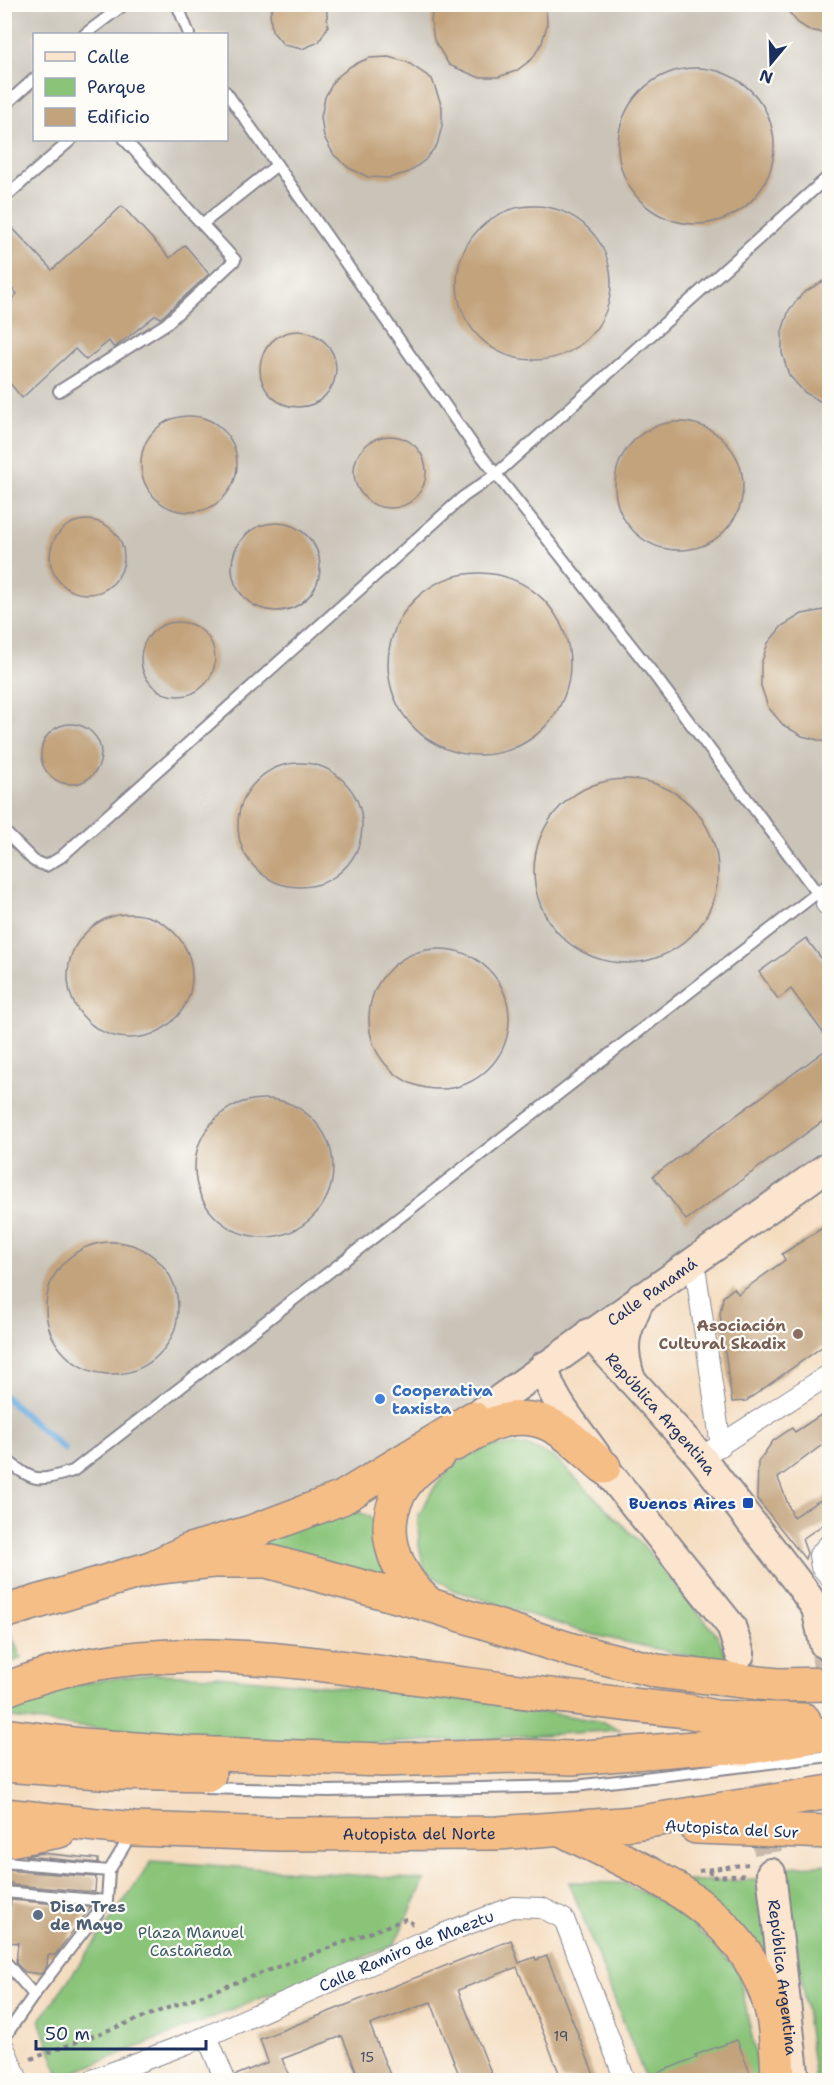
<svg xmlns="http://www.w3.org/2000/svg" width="834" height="2085" viewBox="0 0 834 2085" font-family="'Shantell Sans',sans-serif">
<rect width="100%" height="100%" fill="#fdfcf7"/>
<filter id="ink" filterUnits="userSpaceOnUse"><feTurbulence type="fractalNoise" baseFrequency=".0167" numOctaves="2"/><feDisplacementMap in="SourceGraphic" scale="12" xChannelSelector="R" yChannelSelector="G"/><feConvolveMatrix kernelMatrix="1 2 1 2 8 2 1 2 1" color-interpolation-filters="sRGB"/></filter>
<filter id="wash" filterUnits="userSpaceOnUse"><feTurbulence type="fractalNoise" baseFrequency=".008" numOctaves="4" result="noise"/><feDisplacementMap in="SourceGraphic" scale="24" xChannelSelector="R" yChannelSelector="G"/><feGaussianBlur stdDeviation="1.35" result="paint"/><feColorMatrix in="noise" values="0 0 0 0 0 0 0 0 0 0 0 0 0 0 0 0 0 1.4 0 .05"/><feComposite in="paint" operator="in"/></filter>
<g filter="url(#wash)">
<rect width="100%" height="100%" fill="#f4dcbf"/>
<path fill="#c9c3b8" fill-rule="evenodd" d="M5 5H829V1165L399 1462 5 1612ZM34 34H226V140H34Z"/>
<g fill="#89c479" stroke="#527a6c" stroke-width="1.5">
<path d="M526 1445 555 1458 641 1543 717 1635 728 1660 684 1655 590 1634 453 1590 425 1570 419 1546 418 1516 434 1488 456 1463 488 1446Z"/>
<path d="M351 1509 369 1516 380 1530 396 1587 237 1549Z"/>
<path d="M7 1624 21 1658 5 1666V1625Z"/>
<path d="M151 1674 216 1676 470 1699 603 1722 621 1730C500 1737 378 1748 258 1742 173 1738 89 1729 5 1717L4 1711C50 1685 99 1680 151 1674Z"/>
<path d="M152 1861 425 1880 394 1945 60 2078 40 2020Z"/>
<path d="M829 1864V2080H815L786 1867Z"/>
<path d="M764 1880 780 2012 687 1881Z"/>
<path d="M569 1882 622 1883 674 1907 738 1970 761 2080H646Z"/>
</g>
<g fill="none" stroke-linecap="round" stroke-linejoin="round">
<path stroke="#6cade0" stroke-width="7" d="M4 1396 64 1449"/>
</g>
<g id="blocks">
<g fill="#c2a37c">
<path d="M275 4H326L328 26 319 42 302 49 284 45 272 31 270 13Z"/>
<path d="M433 4H546L547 25 542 43 532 59 516 71 498 77H478L449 65 434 40 431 21Z"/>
<path d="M782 4H830V34L809 30 798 23Z"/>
<path d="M388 57 407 62 432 79 442 107V126L437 145 425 160 409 172 389 178 368 177 349 168 334 155 324 137 321 117 325 97 335 79 351 66 369 58Z"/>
<circle cx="696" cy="146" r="78"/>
<circle cx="534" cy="283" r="77"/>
<path d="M122 206 170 258 185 245 209 274 161 318 156 315 114 348 109 341 86 360 75 349 22 398 4 376V306L17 294 4 280V219L52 270Z"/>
<path d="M830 277V407L804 392 789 375 782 353V331L789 310 803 293Z"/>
<circle cx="298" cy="369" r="38"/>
<circle cx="189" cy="464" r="48"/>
<circle cx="679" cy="486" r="64"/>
<circle cx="390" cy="472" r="36"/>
<circle cx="87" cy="557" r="37"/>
<circle cx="276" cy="567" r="44"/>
<circle cx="479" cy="664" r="91"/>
<path d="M830 609V743L802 736 783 725 768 707 761 686V664L768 643 782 626 802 614Z"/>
<circle cx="178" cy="659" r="37"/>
<circle cx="71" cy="754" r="30"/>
<circle cx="300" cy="825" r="62"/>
<circle cx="626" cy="871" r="92"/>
<circle cx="130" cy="976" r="62"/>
<path d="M806 938 830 970V1042L791 989 778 999 759 972Z"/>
<circle cx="439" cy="1019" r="70"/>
<path d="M830 1047V1116L686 1220 653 1176Z"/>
<circle cx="264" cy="1168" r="69"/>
<path d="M830 1223V1341L746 1401 732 1402 720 1314 723 1297 734 1288 738 1294 785 1260 782 1254Z"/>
<circle cx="112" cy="1308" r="66"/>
<path d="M830 1409V1439L778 1478 793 1517 830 1494V1520L802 1539 807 1553 805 1559 757 1499 758 1462 773 1441 792 1428 795 1432Z"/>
<path d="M41 1853 98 1859V1863L25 1856Z"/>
<path d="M4 1870 96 1877 95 1892 12 1885V1883L4 1882Z"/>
<path d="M11 1900 91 1907 55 1955H48L47 1966 41 1974 25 1972 16 1963 18 1943 7 1942Z"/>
<path d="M511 1940 519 1963 535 1957 536 1960 547 1956 596 2080H562L517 1967 458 1990 494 2080H461L431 2002 370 2025 392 2080H360L342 2036 282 2059 291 2080H237L236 2075 268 2062 260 2039Z"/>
<path d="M737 2040 753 2080H640L697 2057 695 2055Z"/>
</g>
</g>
</g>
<g filter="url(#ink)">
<use href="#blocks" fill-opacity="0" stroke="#88868e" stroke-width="1.5"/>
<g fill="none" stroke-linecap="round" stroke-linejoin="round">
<g stroke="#c9b9ac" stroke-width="28" stroke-dasharray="28 14" stroke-linecap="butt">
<path d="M824 1644 830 1690"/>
<path d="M740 1659 771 1873"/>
</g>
<defs>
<g id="lane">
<path d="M177 4 189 34"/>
<path d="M85 34 125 4"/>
<path d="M226 92 473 445 649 668 821 898"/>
<path d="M4 106 34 79"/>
<path d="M4 198 71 140"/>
<path d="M202 224 277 165"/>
<path d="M59 391 166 324 235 260 125 140"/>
<path d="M4 831 34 861 46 866 61 857 463 497 495 475 830 175"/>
<path d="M4 1458C35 1483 36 1482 73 1471L830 883"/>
<path d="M205 1788 328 1791 575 1786 830 1756"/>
<path d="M4 1862 109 1871 132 1833"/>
<path d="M4 1892 107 1901"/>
<path d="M4 1960 34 1995"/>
<path d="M4 2038 34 1995 107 1901 109 1871"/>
</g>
<g id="street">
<path d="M826 904 830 908"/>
<path d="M694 1259 721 1446"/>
<path d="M711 1451 830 1374"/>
<path d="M830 1543 819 1555 821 1567 830 1577"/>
<path d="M207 2036 225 2080"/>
<path d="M4 2047 18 2080"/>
<path id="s1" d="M92 2080 207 2036 419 1943 513 1907 542 1908 564 1919 625 2080"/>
</g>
<g id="secondary">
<path id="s2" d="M589 1333 700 1456 802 1588 816 1608 824 1644"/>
<path d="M544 1366C551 1404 584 1434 604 1467L731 1626 740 1654"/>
<path d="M631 1380C619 1341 626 1333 641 1297"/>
<path id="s3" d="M473 1418 830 1165"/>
<path id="s4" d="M771 1873 795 2080"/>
</g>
<g id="highway">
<path d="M455 1444C467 1438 479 1429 492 1424 543 1405 568 1436 604 1467"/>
<path d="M151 1568 213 1561H267L430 1605 572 1650 657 1671 777 1685 830 1684"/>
<path d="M430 1605C393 1573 373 1522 409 1479 417 1469 428 1462 438 1455"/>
<path d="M4 1612 151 1568 190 1550 251 1532 342 1498 473 1418"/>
<path d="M4 1690C132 1635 279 1658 412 1677 504 1689 596 1702 687 1711L715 1717 804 1720"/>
<path d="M4 1735 82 1745 190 1753 382 1760 516 1756 572 1758 707 1747 745 1748 830 1733"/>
<path d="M4 1765 113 1773 209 1775"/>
<path id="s5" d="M4 1815 134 1829 278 1834 498 1833 635 1823 830 1792"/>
<path d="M696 1827 830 1832"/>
<path d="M563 1830C649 1875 741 1904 771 2008 777 2030 777 2057 778 2080"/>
<path d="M4 1841 59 1831"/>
</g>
</defs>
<use href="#lane" stroke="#88868e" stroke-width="14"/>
<use href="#street" stroke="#88868e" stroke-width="22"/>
<use href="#secondary" stroke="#88868e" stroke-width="32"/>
<use href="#highway" stroke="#88868e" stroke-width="36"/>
<g stroke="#88868e" stroke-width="4" stroke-dasharray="4.5 4.5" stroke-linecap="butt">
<path d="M709 1870 711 1877 747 1875"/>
<path d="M699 1871 748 1864"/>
<path d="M31 2059 406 1919 413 1924"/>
</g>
<use href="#lane" stroke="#fff" stroke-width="10"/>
<use href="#street" stroke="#fff" stroke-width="20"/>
<use href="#secondary" stroke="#fbe5cf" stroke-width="28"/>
<use href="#highway" stroke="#f6be87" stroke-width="33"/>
</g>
</g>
<circle fill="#8d6e63" stroke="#fdfcf7" stroke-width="2" cx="798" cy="1334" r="6"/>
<circle fill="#3f7fe0" stroke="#fdfcf7" stroke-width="2" cx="380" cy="1399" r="6"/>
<rect fill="#1a4fb4" stroke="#fdfcf7" stroke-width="2" x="742" y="1497" width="12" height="12" rx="3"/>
<circle fill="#5c6f8a" stroke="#fdfcf7" stroke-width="2" cx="38" cy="1915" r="6"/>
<g text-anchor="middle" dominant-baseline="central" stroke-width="4.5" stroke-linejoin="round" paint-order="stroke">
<g font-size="14" fill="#454c66">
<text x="561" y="2036">19</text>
<text x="367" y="2057">15</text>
</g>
<g font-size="16" fill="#1b2f5e" stroke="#fdfcf7">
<text stroke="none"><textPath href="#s3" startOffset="219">Calle Panamá</textPath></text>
<text stroke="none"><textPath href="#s2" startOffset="108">República Argentina</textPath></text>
<text transform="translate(732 1829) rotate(3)">Autopista del Sur</text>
<text stroke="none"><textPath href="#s5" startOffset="416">Autopista del Norte</textPath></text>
<text stroke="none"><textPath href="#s1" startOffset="340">Calle Ramiro de Maeztu</textPath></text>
<text stroke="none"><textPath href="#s4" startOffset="105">República Argentina</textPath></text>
</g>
<g font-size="16" font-weight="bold" fill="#785e54" stroke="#fdfcf7" text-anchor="end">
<text x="786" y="1325">Asociación<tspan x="786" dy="18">Cultural Skadix</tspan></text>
</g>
<g font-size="16" font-weight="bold" fill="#366cbe" stroke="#fdfcf7" text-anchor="start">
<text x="392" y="1390">Cooperativa<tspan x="392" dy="18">taxista</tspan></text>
</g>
<g font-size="16" font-weight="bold" fill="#164399" stroke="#fdfcf7" text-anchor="end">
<text x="736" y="1503">Buenos Aires</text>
</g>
<g font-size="16" font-weight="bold" fill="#4e5e75" stroke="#fdfcf7" text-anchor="start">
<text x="50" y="1906">Disa Tres<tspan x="50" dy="18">de Mayo</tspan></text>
</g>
<g font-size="16" fill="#3c5c66" stroke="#fdfcf7">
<text x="191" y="1932">Plaza Manuel<tspan x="191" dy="18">Castañeda</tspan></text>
</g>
</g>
<rect width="834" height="2085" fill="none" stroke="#fdfcf7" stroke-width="24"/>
<rect x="33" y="33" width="195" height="108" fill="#fdfcf7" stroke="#a3aaba" stroke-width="1.5"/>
<rect x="45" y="52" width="30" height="9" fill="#fbe5cf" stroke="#a3aaba" stroke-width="1.5"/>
<text x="87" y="63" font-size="18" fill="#1b2f5e">Calle</text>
<rect x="45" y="78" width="30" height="18" fill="#89c479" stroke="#a3aaba" stroke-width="1.5"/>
<text x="87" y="93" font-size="18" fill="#1b2f5e">Parque</text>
<rect x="45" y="108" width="30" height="18" fill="#c2a37c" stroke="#a3aaba" stroke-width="1.5"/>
<text x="87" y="123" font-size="18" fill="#1b2f5e">Edificio</text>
<g transform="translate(771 63) rotate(199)" stroke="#fdfcf7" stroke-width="4.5" paint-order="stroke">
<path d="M0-4.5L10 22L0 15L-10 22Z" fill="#1b2f5e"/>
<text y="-9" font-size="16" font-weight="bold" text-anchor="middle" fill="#1b2f5e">N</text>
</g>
<path d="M36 2040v9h170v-9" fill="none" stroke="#1b2f5e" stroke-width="3"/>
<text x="45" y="2040" font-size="18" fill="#1b2f5e" stroke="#fdfcf7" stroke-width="4.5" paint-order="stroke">50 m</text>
</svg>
